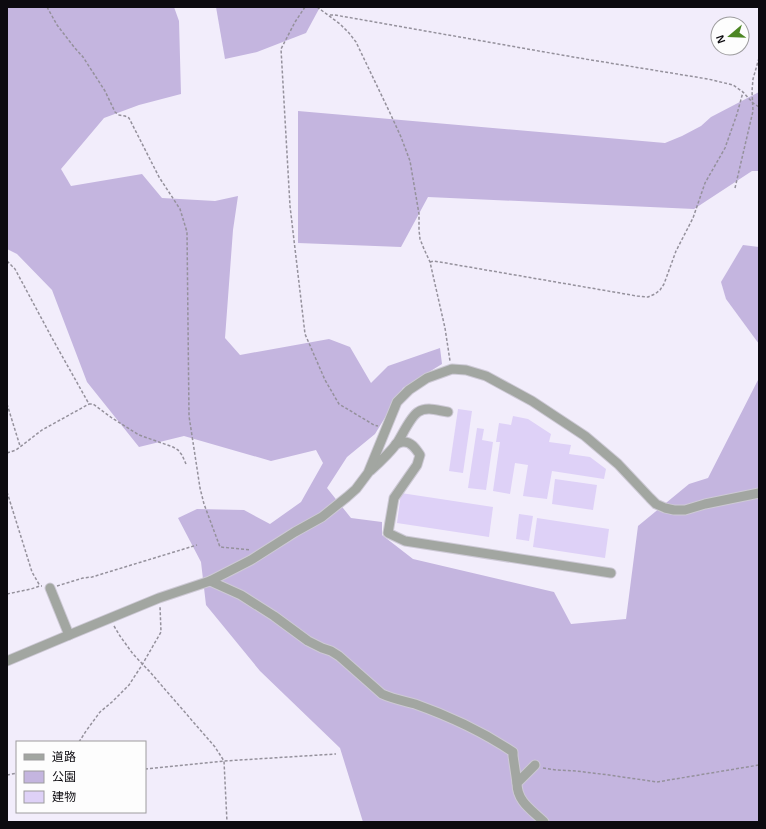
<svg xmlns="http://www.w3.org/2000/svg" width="766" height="829" viewBox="0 0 766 829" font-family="Arial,'Noto Sans JP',sans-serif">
<rect width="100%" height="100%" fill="#f2edfb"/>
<g fill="#c4b5df">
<path d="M7 7H174L179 21 181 94 139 105 104 118 61 169 71 186 142 174 162 198 215 201 238 196 233 230 225 338 240 355 329 339 350 347 371 383 388 366 440 348 442 364 403 388 375 434 347 457 327 488 351 518 382 522V535L413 559 554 592 571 624 626 619 638 526 689 484 708 478 759 378V822H363L340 748 260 671 206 605 201 562 178 518 197 509 244 510 270 524 301 502 323 463 316 450 271 461 184 436 139 447 87 382 52 290 17 254 7 249Z"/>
<path d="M216 7H320L306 33 257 52 225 59Z"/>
<path d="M759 92V171H752L694 209 428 197 401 247 298 243V111L665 143 682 136 701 126 711 117Z"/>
<path d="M743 245 759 247V344L726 299 721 282Z"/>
</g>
<g fill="#ded1f7">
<path d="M458 409 472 411 463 473 449 471Z"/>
<path d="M513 416 528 419 551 434 549 442 571 445 569 454 590 457 606 469 604 479 552 471 547 499 523 496 528 465 515 463 510 494 493 491 500 442H496L499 423 511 425Z"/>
<path d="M477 428 484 429 482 440 493 442 486 490 468 488Z"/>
<path d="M555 479 597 485 593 510 552 504Z"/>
<path d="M401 493 493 507 489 537 397 523Z"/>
<path d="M519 514 533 516 529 541 516 539Z"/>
<path d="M537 518 609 529 605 558 533 547Z"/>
</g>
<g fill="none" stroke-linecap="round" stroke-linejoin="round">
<defs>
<g id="minor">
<path d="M396 444C399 443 401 442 403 442 411 441 416 449 420 455L417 465 394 498 388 533 405 541 611 573"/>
<path d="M370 471C380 462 389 454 397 443 402 436 410 417 418 412 427 406 439 411 448 412"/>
<path d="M210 581 241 595 274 616 308 641 322 648 331 651 339 656 382 694C393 699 404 701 415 704 449 716 483 732 513 752V756L517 783"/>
<path d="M50 588 69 635"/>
<path d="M7 661 69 635 159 598 210 581 251 560 295 532 322 517 347 497 356 489 368 473 397 402 409 390 427 378 452 369 466 370 486 376 532 401 585 436 618 464 650 498 656 504 665 508 674 510H685L705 504 759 493"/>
<path d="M535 765 517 783C517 802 532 810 544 822"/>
</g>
</defs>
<use href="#minor" stroke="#cdc9d5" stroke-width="11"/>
<g stroke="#95919c" stroke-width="1.5" stroke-dasharray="3 2" stroke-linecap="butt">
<path d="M47 7 57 25 74 47 83 57 105 91 115 112 119 115 125 116 129 118 159 177 180 209 187 232 189 416 200 488 204 504 220 547 251 550"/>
<path d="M305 7 295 22 281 49 290 206 305 334 325 380 339 404 374 425 378 426"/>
<path d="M317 7 340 24 349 33 356 42 390 113 401 137 410 161 419 214V230L420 239 424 249 430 262 445 328 450 361"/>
<path d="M330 15H335L573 57 708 79 733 85 743 92 753 103 759 107"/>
<path d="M735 188 753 111 752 91 753 79 759 58"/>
<path d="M7 261 15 269 52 338 89 404H93L112 418 139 435 173 447 178 450 182 455 186 464"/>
<path d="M430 262 434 261 637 296 648 297 655 294 660 290 664 284 676 251 693 218 705 183 725 148 737 114 743 92"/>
<path d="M7 404 20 446"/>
<path d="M7 453 16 450 42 430 89 404"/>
<path d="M7 492 32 572 40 586"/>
<path d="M57 586 83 578 92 577 197 545"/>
<path d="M7 594 31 589 40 586H42"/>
<path d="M114 626 120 636 133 654 150 672 215 747 224 761 227 822"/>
<path d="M79 742 86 731 100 712 112 702 129 685 142 665 161 632 160 606"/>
<path d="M543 768 556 770 576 771 609 775 657 782 759 765"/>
<path d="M145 769 224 761 336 754"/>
<path d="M7 775 17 773"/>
</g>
<use href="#minor" stroke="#a2a6a1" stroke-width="9"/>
</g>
<rect width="766" height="829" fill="none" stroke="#0c0a0f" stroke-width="16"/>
<rect x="16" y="741" width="130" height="72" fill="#fdfdfd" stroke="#9d9c9e"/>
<rect x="24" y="754" width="20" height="6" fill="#a2a6a1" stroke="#9d9c9e"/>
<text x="52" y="761" font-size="12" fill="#0c0a0f">道路</text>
<rect x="24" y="771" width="20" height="12" fill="#c4b5df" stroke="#9d9c9e"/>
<text x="52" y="781" font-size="12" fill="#0c0a0f">公園</text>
<rect x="24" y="791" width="20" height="12" fill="#ded1f7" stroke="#9d9c9e"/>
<text x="52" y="801" font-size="12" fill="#0c0a0f">建物</text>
<g transform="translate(730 36) rotate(251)"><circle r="19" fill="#fdfdfd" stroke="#9d9c9e"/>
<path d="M0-3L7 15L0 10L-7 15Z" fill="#4c8623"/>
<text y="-6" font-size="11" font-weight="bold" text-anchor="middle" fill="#0c0a0f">N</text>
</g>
</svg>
